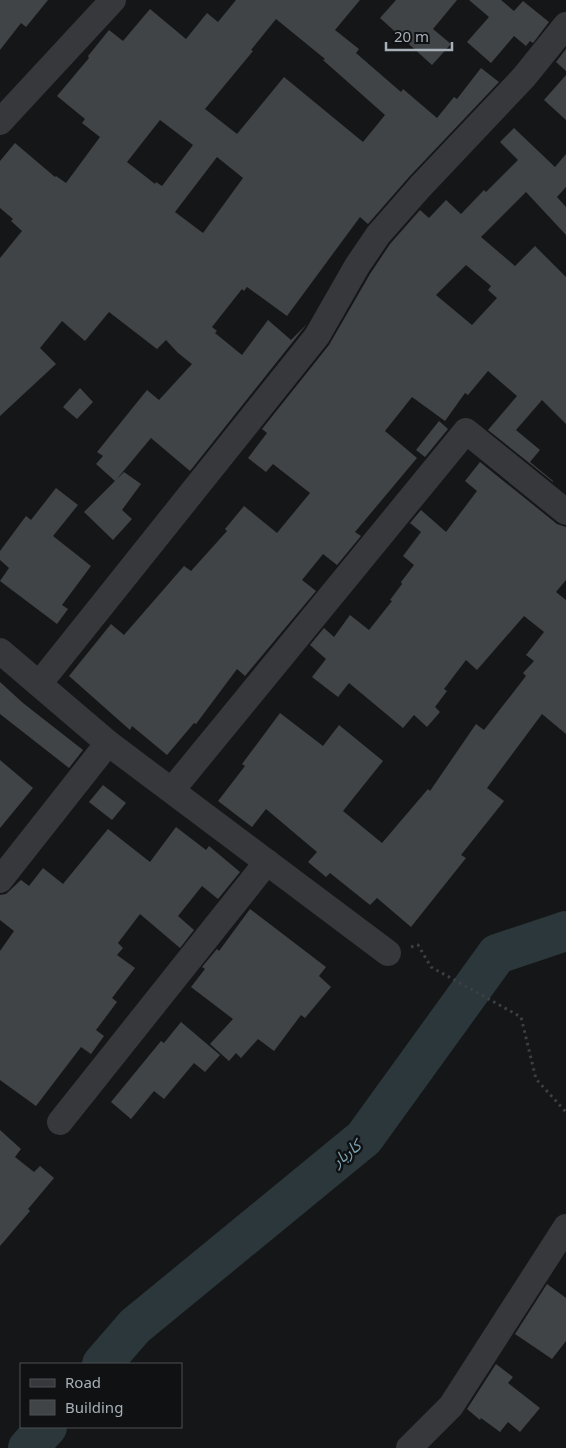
<svg xmlns="http://www.w3.org/2000/svg" width="566" height="1448" viewBox="0 0 566 1448" font-family="'Noto Sans','Noto Sans Arabic',sans-serif">
<rect width="100%" height="100%" fill="#151617"/>
<g fill="none" stroke-linecap="round" stroke-linejoin="round">
<g stroke="#2b373b" stroke-width="40">
<path d="M102 1364 135 1326 364 1138 497 954 566 931"/>
<path d="M28 1448 47 1427"/>
</g>
</g>
<g fill="#414447" fill-rule="evenodd">
<path d="M0 0H48L26 27 21 23 0 50Z"/>
<path d="M236 0H360L335 30 359 49 356 53 401 92 403 89 437 118 454 97 457 99 481 68 499 82 409 177 368 224 360 217 287 316 247 287 244 291 242 289 212 327 217 331 215 333 242 355 268 320 291 340 307 324 190 471 151 438 116 480 124 472 141 484 122 510 132 519 113 540 84 512 115 481 96 464 103 456 97 452 147 390 159 400 192 364 178 353 166 340 157 349 109 312 85 341 62 321 40 348 56 364 0 416V258L22 231 11 221 13 219 0 208V161L15 143 55 177 56 176 66 183 100 137 82 123 85 119 57 96 89 58 88 56 109 30 123 41 150 9 186 39 207 13 218 22ZM276 19 325 59 323 60 385 115 363 142 284 77 237 134 205 109 253 51 251 50ZM160 120 193 145 162 186 156 182 155 184 127 162ZM217 157 243 178 203 233 175 212Z"/>
<path d="M396 0H457L433 29 451 44 432 65 380 18Z"/>
<path d="M469 0H501L514 11 523 1 549 22 533 43 530 41 526 46 514 36 491 63 467 42 489 17Z"/>
<path d="M566 49V71L556 62Z"/>
<path d="M566 75V120L544 100Z"/>
<path d="M514 128 555 167 566 154V187L557 197 566 207V235L526 192 481 237 515 266 535 246 566 277V424L542 400 516 430 540 450 530 462 553 481V482L488 430 517 396 488 371 468 395 465 393 445 421 412 397 385 431 417 458 355 532 361 536 337 565 323 554 302 580 316 591 245 676 237 669 196 724 194 723 167 755 132 726 130 730 69 676 111 624 124 635 184 566 191 571 227 531 225 529 244 506 277 533 310 493 273 464 266 472 248 458 267 433 262 429 329 345 370 274 390 244 420 210 429 218 446 200 461 214 484 190 486 192 518 160 500 142ZM466 265 491 286 488 290 497 298 472 325 436 295Z"/>
<path d="M80 388 93 402 77 419 63 407Z"/>
<path d="M439 421 448 429 425 457 416 450Z"/>
<path d="M480 462 557 524 566 527V580L556 592 566 600V734L542 714 487 788 504 801 461 855 466 858 411 927 377 898 370 905 330 873 326 877 308 862 317 852 266 809 252 827 218 801 245 766 242 764 280 713 323 746 339 725 383 761 343 811 382 843 428 789 430 791 476 724 484 730 526 676 523 673 534 661 526 655 544 632 524 616 477 670 466 660 444 689 447 691 435 707 440 712 427 727 414 715 403 728 349 683 338 697 312 677 326 659 310 645 324 628 334 637 350 615 369 630 392 601 390 600 402 584 401 582 414 565 403 556 421 532 410 523 421 510 446 532 477 491 465 481Z"/>
<path d="M56 488 78 505 53 536 91 566 62 605 68 609 57 624 0 581 9 568 0 560V551L26 516 31 520Z"/>
<path d="M0 682 23 703 83 750 69 768 0 714Z"/>
<path d="M0 760 33 788 0 828Z"/>
<path d="M103 785 126 803 112 820 89 802Z"/>
<path d="M176 827 206 850 209 846 240 872 218 899 202 886 178 916 194 930 180 948 140 914 118 943 123 948 117 955 135 968 112 998 117 1002 96 1030 104 1036 91 1054 81 1047 36 1106 0 1080V951L14 931 0 920V895L6 894 21 880 29 886 43 868 63 884 108 829 150 862Z"/>
<path d="M250 909 326 967 319 976 331 987 305 1018 301 1015 274 1051 258 1039 241 1058 236 1053 229 1061 210 1044 233 1019 191 987 205 969 202 967 217 949 219 951Z"/>
<path d="M181 1022 220 1055 205 1072 194 1063 164 1099 154 1091 131 1119 111 1102 161 1041 164 1043Z"/>
<path d="M0 1130 21 1149 15 1157 34 1172 40 1166 54 1178 28 1209 30 1211 0 1246Z"/>
<path d="M547 1284 566 1298V1341L552 1359 515 1334Z"/>
<path d="M496 1364 513 1377 508 1383 540 1408 520 1432 508 1422 500 1432 481 1418 480 1420 467 1409Z"/>
</g>
<g fill="none" stroke-linecap="round" stroke-linejoin="round">
<path stroke="#3c3f43" stroke-width="3" stroke-dasharray="2.5 4" stroke-linecap="butt" d="M411 947 418 945 431 967 521 1017 536 1079 566 1112"/>
<g stroke="#36383c" stroke-width="26">
<path d="M0 122 113 0"/>
<path d="M0 651 108 743 388 953"/>
<path d="M39 684 317 336 357 266 378 235 420 187 524 77 566 25"/>
<path d="M172 790 466 431 566 512"/>
<path d="M0 880 108 743"/>
<path d="M60 1122 267 862"/>
<path d="M409 1448 451 1406 566 1227"/>
</g>
</g>
<g text-anchor="middle" dominant-baseline="central" stroke-width="5" stroke-linejoin="round" paint-order="stroke">
<g font-size="16" font-style="italic" fill="#7da3b3" stroke="#101112">
<text transform="translate(346 1153) rotate(-39)">کاربار</text>
</g>
</g>
<rect x="20" y="1363" width="162" height="65" fill="#101112" stroke="#4c5054"/>
<rect x="30" y="1379" width="25" height="8" fill="#36383c" stroke="#4c5054"/>
<text x="65" y="1388" font-size="15" fill="#a7afb8">Road</text>
<rect x="30" y="1400" width="25" height="15" fill="#414447" stroke="#4c5054"/>
<text x="65" y="1413" font-size="15" fill="#a7afb8">Building</text>
<path d="M386 42v8h66v-8" fill="none" stroke="#a7afb8" stroke-width="2.5"/>
<text x="394" y="42" font-size="15" fill="#a7afb8" stroke="#101112" stroke-width="4" paint-order="stroke">20 m</text>
</svg>
